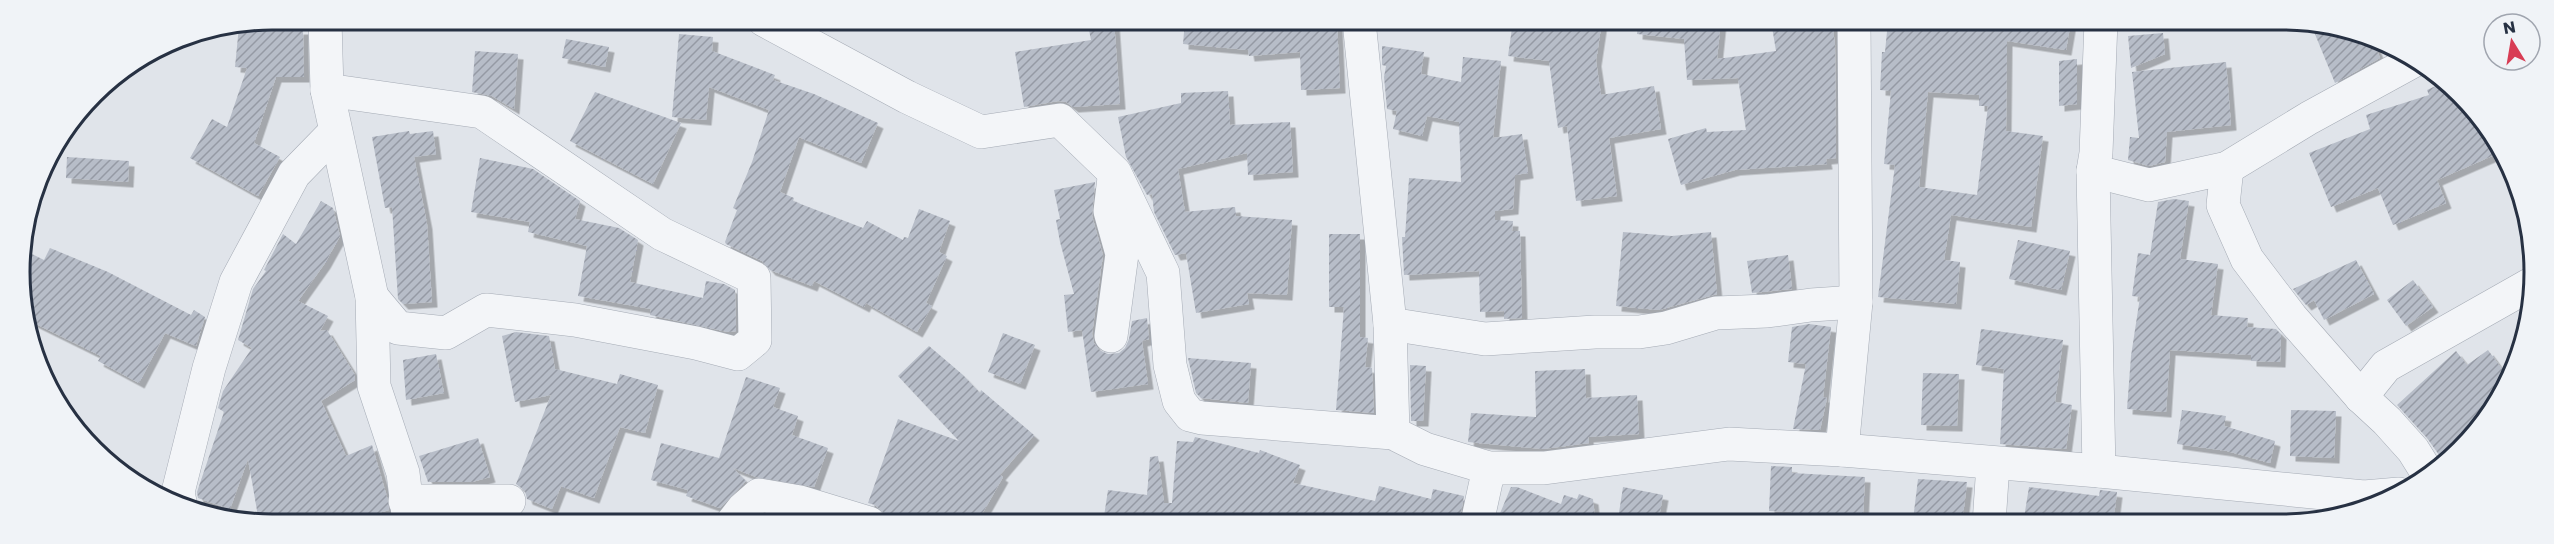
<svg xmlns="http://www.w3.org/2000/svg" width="2554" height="544" viewBox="0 0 2554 544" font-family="Poppins,sans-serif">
<defs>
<pattern id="building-hatch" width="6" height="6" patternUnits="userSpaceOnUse" patternTransform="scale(1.5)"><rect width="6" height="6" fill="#b7bdc8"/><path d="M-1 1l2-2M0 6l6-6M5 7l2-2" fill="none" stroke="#959aa4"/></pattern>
<filter id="shadow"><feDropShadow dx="5.5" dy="5.5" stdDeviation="0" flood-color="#0004"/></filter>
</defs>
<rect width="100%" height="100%" fill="#e0e4ea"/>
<g fill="url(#building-hatch)" fill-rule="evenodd" filter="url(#shadow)">
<path d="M272 20H280L279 30 303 29 304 77H276L254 143 280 157 258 196 190 158 212 119 227 127 247 68 235 67 239 26Z"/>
<path d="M1087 20H1114L1120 104 1073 107 1066 102 1058 101 1024 107 1015 52 1091 40Z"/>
<path d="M1185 20 1337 21 1340 88 1301 90 1300 52 1249 56 1248 50 1183 44Z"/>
<path d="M1513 21H1602L1596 61 1601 95 1654 86 1661 129 1609 138 1617 196 1576 201 1567 126 1558 128 1549 61 1508 56Z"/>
<path d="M1638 21H1721L1717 59 1776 51 1771 21H1832L1835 45 1836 158 1826 159 1827 164 1735 170 1681 185 1668 139 1706 128 1707 132 1746 130 1738 78 1687 80 1684 39 1637 34Z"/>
<path d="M1888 21H2071L2066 50 2007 41 2006 131 2043 136 2031 227 1951 215 1944 260 1960 262 1956 304 1878 297 1895 165 1884 164 1891 91 1880 90 1882 52H1885ZM1928 92 1979 95V106H1988L1977 195 1919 187Z"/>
<path d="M2310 22 2373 41 2380 58 2335 83Z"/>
<path d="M2163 33 2165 54 2131 68 2128 36Z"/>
<path d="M679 34 713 37 712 51 775 75 773 80 814 94 878 123 861 163 799 137 780 192 794 198 793 201 863 228 867 221 903 240 904 237 908 238 919 209 950 221 939 252 947 256 926 303 932 306 917 332 866 303 864 307 814 281 812 286 770 270 762 261 726 244 725 242 737 210 733 208 752 162 769 110 709 87 706 120 672 117Z"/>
<path d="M566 39 609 47 605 67 562 58Z"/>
<path d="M1382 46 1424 52 1421 74 1461 82 1463 57 1501 61 1493 138 1522 134 1528 173 1515 175 1513 209 1495 211V220L1513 221 1512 231H1520L1522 318 1504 319V311L1480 312 1479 271 1404 275 1402 237H1405L1409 178 1461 182 1459 122 1427 116 1422 136 1393 129 1397 111 1387 109 1384 77 1386 66 1382 65Z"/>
<path d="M475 51 518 54 514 109 492 96 472 92Z"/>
<path d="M2077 59V104L2059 106V61Z"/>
<path d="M2226 62 2231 125 2167 132 2165 162 2149 166 2128 160 2130 137 2139 138 2132 72Z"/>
<path d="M2442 83 2482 118 2499 153 2437 180 2446 203 2393 225 2378 188 2331 207 2309 153 2370 129 2366 115 2429 95 2427 90Z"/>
<path d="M1228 91 1230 125 1290 122 1293 172 1248 175 1247 153 1178 169 1185 212 1235 207 1236 216 1292 220 1287 295 1247 293 1249 304 1196 313 1186 253 1175 255 1154 212 1152 194 1147 195 1126 157 1118 117 1181 103V93Z"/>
<path d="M595 92 681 123 653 184 570 141Z"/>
<path d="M409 131 410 134 433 131 436 154 414 157 427 224 432 302 403 304 398 299 392 207 385 208 372 137Z"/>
<path d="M67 157 129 161 128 182 66 178Z"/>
<path d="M480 158 533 169 580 201 575 219 619 228 638 240 630 282 703 298 706 281 724 284 735 290 736 331 728 332 650 315 651 309 578 296 587 246 528 232 530 222 471 212Z"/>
<path d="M1095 182 1092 216 1103 255 1092 334 1094 343 1099 350 1108 354 1119 353 1125 348 1129 339 1132 321 1147 318 1149 339 1142 341 1148 384 1091 392 1082 330 1068 332 1064 295 1074 294 1060 242 1056 220 1060 219 1054 190Z"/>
<path d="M2174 199 2189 201 2180 259 2218 264 2211 315 2248 318 2247 327 2276 329 2281 334 2280 362 2251 361V355L2170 350 2166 412 2127 409 2131 356 2140 297 2132 296 2138 253 2150 255 2158 202Z"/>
<path d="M321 201 333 208 340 236 325 263 298 301 328 316 320 331 327 330 355 375V380L321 401 346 456 372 445 387 497 389 510 347 522H259L248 459 230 509 198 498 197 492 224 412 218 408 223 391 252 348 238 340 253 289 266 271 264 270 283 234 296 244Z"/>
<path d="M1623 232 1672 236 1711 232 1717 294 1659 310 1616 306Z"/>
<path d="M1329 234H1360V337L1368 338 1365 367 1372 368 1374 413 1336 410 1344 307H1329Z"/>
<path d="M2018 240 2070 251 2061 290 2009 279Z"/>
<path d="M50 248 108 272 191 315 194 310 205 317 196 346 165 333 139 383 98 361 101 356 28 320 20 256 22 249 44 260Z"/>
<path d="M1788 255 1792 289 1752 293 1747 261Z"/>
<path d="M2356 260 2374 294 2324 320 2314 300 2306 305 2293 289Z"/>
<path d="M2413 280 2433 307 2406 326 2387 300Z"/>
<path d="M1809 324 1831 327 1823 397 1827 398 1820 430 1793 429 1806 364 1788 362 1792 327Z"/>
<path d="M1981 329 2063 340 2055 402 2072 405 2066 449 2000 444 2004 369 1976 365Z"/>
<path d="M516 332 549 336 555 369 617 384 620 374 658 385 645 433 620 427 594 498 561 486 552 509 527 499 525 491 516 484 551 395 515 402 502 336Z"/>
<path d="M1003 333 1035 345 1020 384 988 372Z"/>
<path d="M929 346 963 375 980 393 981 390 1034 435 1000 475 1003 477 977 523H911L884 513 875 505 868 503 898 419 959 441 898 376Z"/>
<path d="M2488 350 2510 380 2509 383 2460 451 2444 462 2427 438 2397 405 2456 351 2467 365Z"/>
<path d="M436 354 444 393 406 400 403 360Z"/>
<path d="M1188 358 1251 363 1248 403 1201 398 1196 393Z"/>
<path d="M1410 365 1426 366 1423 421H1411Z"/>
<path d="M1585 369 1586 398 1637 395 1639 434 1588 437 1589 443 1543 449 1468 442 1471 413 1536 417 1535 371Z"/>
<path d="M1923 373 1959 374 1957 426 1921 425Z"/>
<path d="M746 377 780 388 773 407 798 416 792 435 828 448 814 487 756 477 733 468 746 481 720 508 686 496 688 490 651 480 661 443 719 458Z"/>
<path d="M2182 410 2226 416 2224 426 2275 441 2270 463 2227 451 2177 444Z"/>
<path d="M2291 410 2336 411 2334 458 2290 456Z"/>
<path d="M1195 437 1259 453 1260 450 1300 465 1293 483 1375 501 1379 486 1431 499 1433 489 1464 496 1459 523H1103L1108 490 1147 495 1150 457 1158 456 1164 503H1172L1177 441 1193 442Z"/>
<path d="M478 438 490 477 472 482H428L419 456Z"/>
<path d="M1771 466 1792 467V473L1865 477 1863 517 1815 515 1814 522 1791 521 1792 512 1769 511Z"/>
<path d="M1918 479 1967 482 1962 524 1913 520Z"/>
<path d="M1511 487H1517L1561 504 1564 495 1577 499 1579 494 1593 499 1595 518 1606 523H1496Z"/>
<path d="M1623 487 1663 495 1658 523H1641L1618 519Z"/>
<path d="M2029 487 2099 496 2100 490 2117 492 2113 524H2023Z"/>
</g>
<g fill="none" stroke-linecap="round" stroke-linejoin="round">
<defs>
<g id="minor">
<path d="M325 20 327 90 372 297 374 386 403 473 409 523"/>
<path d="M764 20 907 97 981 132 1060 120 1115 173 1163 273 1170 365 1179 401 1190 415 1202 418 1393 433 1425 449 1489 468H1544L1729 444 1842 450 2099 471 2364 497 2399 494"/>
<path d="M1359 21 1390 324 1393 433"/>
<path d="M327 90 482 112 662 234 754 278 755 340 738 354 696 343 575 320 486 310 446 333 398 328 372 297"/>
<path d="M2227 168 2223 205 2247 259 2291 317 2361 397 2387 421 2413 450 2428 474"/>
<path d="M2093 171 2149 185 2227 168 2309 118 2415 60"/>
<path d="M1390 324 1485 339 1595 332H1639L1666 328 1716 313 1767 311 1811 305 1856 302"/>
<path d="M1111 336 1122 254 1110 211 1114 178"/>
<path d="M2361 397 2386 366 2531 284"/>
<path d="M1842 450 1856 302 1854 21"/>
<path d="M2099 471 2093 171 2096 153 2101 21"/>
<path d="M405 501H509"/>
<path d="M180 502 178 492 209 368 236 282 294 174 335 132"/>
<path d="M732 523 743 509 759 495 800 502 869 523"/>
<path d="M1477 523 1489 468"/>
<path d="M1989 524 1993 464"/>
</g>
</defs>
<use href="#minor" stroke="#a5abb5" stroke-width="34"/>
<use href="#minor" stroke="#f3f5f8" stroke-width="33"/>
</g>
<path d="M0 0H2554V544H0ZM272 30H2282A242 242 0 0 1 2524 272V272A242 242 0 0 1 2282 514H272A242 242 0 0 1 30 272V272A242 242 0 0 1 272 30Z" fill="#f0f3f7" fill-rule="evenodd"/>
<path fill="none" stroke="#273143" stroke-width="3" d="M272 30H2282A242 242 0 0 1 2524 272V272A242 242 0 0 1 2282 514H272A242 242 0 0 1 30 272V272A242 242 0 0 1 272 30Z"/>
<g transform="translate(2512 42) rotate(349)"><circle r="28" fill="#f0f3f7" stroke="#a0a5af" stroke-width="1.5"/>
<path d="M0-4.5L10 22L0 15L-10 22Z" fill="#d83c54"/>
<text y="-9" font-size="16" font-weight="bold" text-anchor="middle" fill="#273143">N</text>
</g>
</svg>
